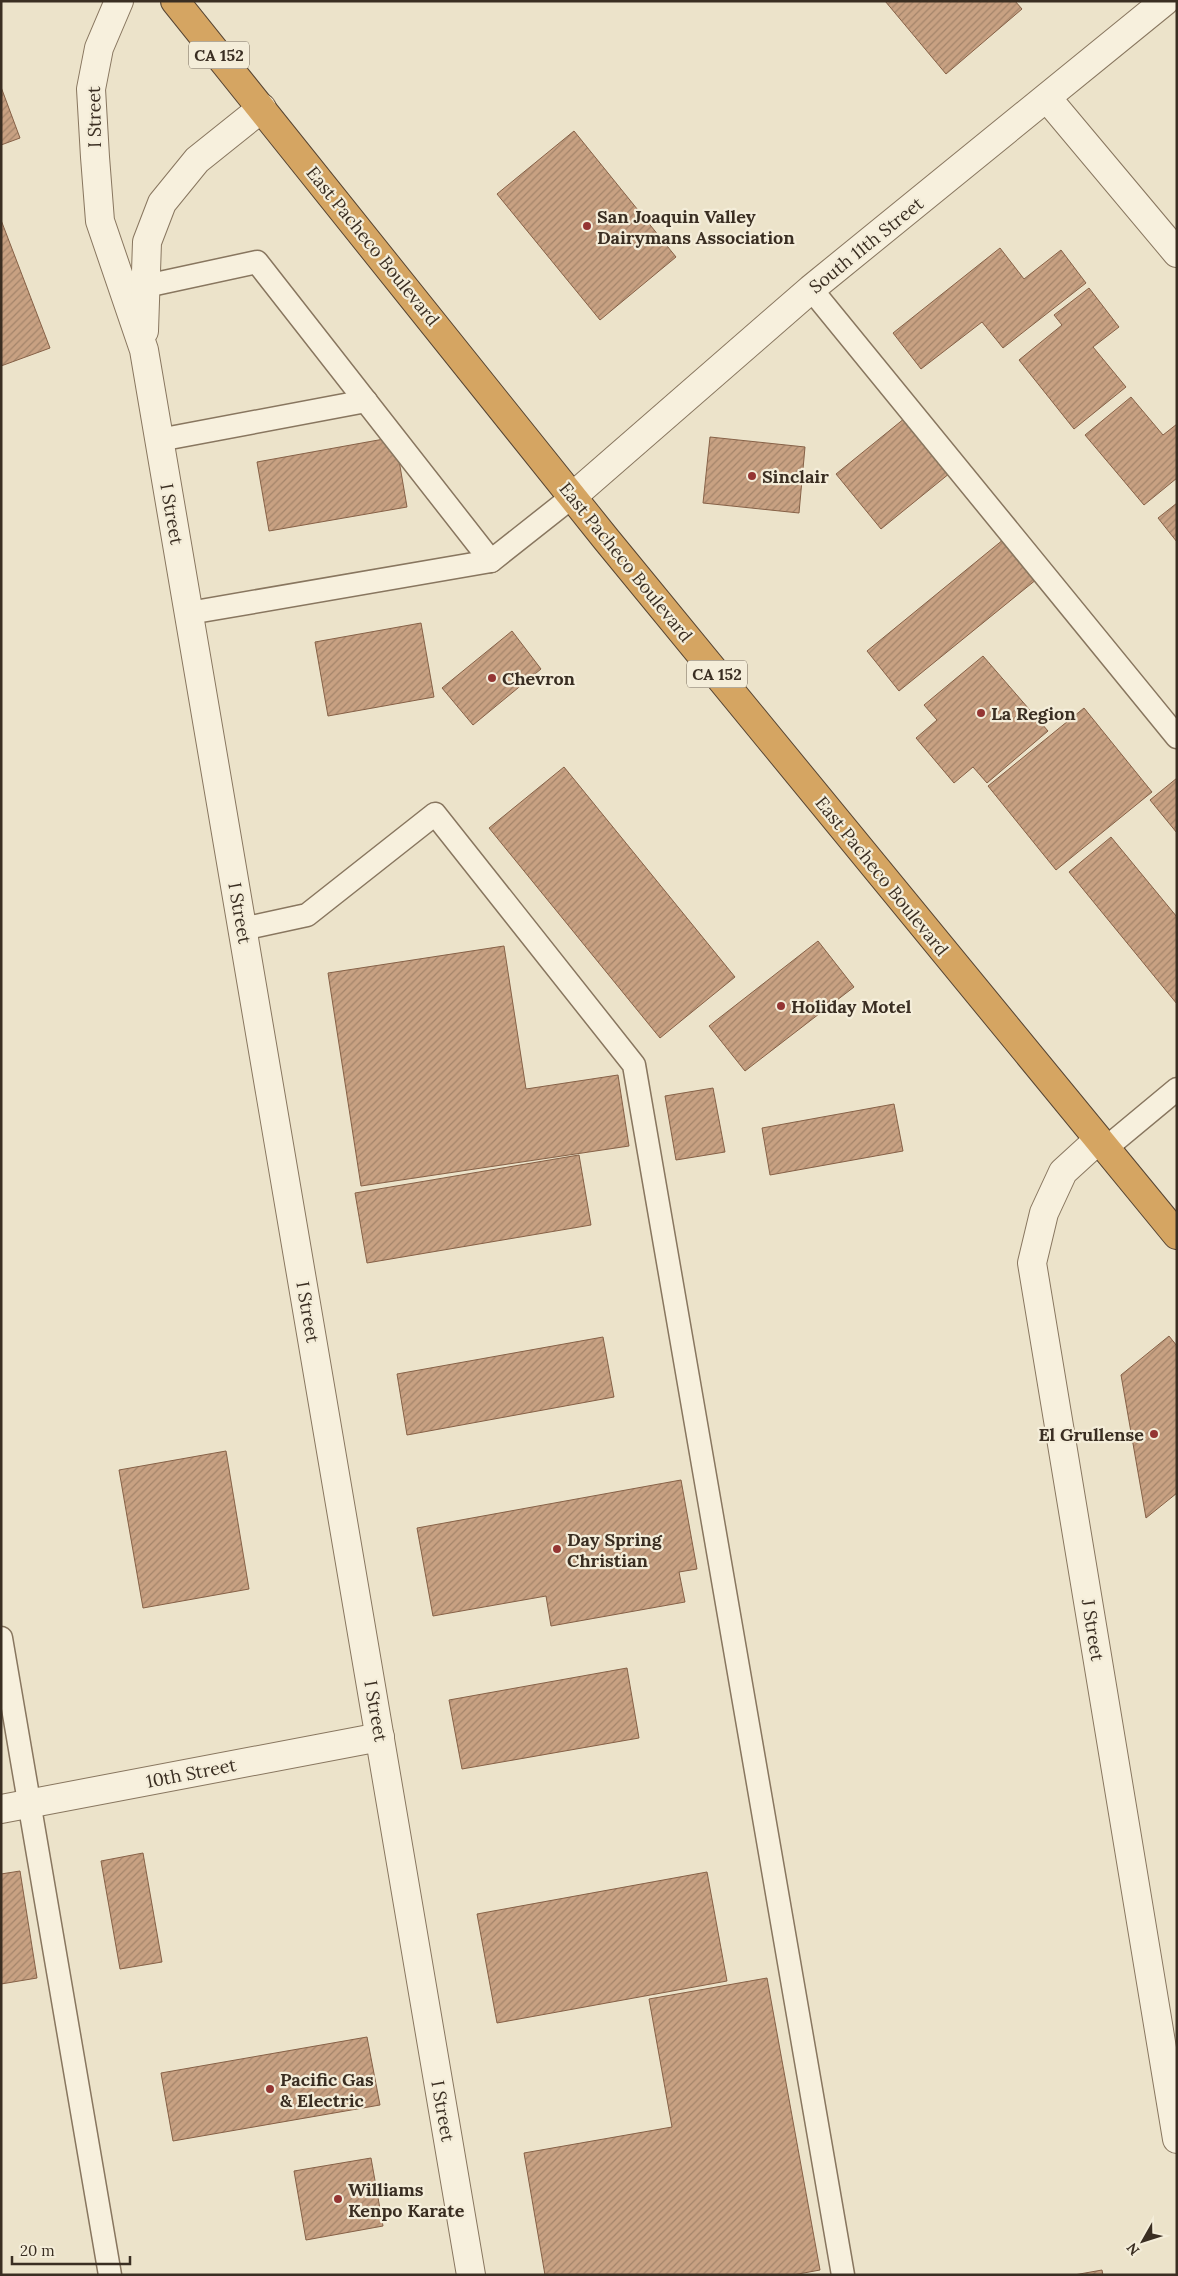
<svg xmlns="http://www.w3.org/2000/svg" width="1178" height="2276" viewBox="0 0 1178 2276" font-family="Lora,serif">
<defs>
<pattern id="building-hatch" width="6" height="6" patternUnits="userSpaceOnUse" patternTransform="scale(1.25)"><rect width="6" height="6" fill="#c8a182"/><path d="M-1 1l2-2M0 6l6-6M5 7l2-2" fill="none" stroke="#a3846a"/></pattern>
</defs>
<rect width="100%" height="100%" fill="#ece3ca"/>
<g fill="url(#building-hatch)" stroke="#866147">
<path d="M885 1H1015L1022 9 946 74Z"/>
<path d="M1 87 20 138 1 145Z"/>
<path d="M574 131 676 257 600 320 497 194Z"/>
<path d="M1 220 50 348 1 366Z"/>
<path d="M1000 248 1024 279 1061 250 1086 283 1003 348 982 322 921 369 893 333Z"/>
<path d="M1089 288 1119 327 1093 347 1126 387 1074 429 1019 360 1062 325 1054 315Z"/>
<path d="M1131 397 1163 435 1177 424V478L1144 505 1085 435Z"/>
<path d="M905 418 950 473 881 529 836 474Z"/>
<path d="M395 437 407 507 269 531 257 462Z"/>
<path d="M710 437 805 447 799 513 703 503Z"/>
<path d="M1177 503V542L1158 518Z"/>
<path d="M1004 539 1037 579 899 691 867 651Z"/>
<path d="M421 623 434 697 328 716 315 642Z"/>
<path d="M512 631 541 669 473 725 442 688Z"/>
<path d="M983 656 1048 731 987 783 973 767 954 783 916 738 937 720 924 705Z"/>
<path d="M1084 708 1152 792 1056 870 988 786Z"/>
<path d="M564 767 735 977 660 1038 489 828Z"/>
<path d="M1177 778V833L1150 800Z"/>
<path d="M1111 837 1177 917V1004L1069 872Z"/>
<path d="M818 941 854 987 745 1071 709 1026Z"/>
<path d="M504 946 526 1089 618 1075 629 1146 361 1186 328 973Z"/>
<path d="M713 1088 725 1152 676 1160 665 1096Z"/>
<path d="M894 1104 903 1151 770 1175 762 1128Z"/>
<path d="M579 1155 591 1225 367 1263 355 1193Z"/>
<path d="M1169 1336 1177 1346V1493L1146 1518 1121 1375Z"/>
<path d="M603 1337 614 1397 407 1435 397 1374Z"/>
<path d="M226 1451 249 1589 143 1608 119 1470Z"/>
<path d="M681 1480 697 1569 679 1572 685 1602 551 1626 546 1596 433 1616 417 1528Z"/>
<path d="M627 1668 639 1738 462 1769 449 1700Z"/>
<path d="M143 1853 162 1962 120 1969 101 1861Z"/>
<path d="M20 1871 37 1978 1 1984V1874Z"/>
<path d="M707 1872 727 1981 497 2023 477 1914Z"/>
<path d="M767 1978 820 2270 793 2275H545L524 2153 672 2127 649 1999Z"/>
<path d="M367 2037 380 2105 173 2141 161 2073Z"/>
<path d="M371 2158 383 2226 306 2240 294 2171Z"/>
<path d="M1102 2270 1103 2275H1074Z"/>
</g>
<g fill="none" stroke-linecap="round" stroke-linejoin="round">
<defs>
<g id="lane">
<path d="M146 286 257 262 491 561"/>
<path d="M811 289 1177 737"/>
<path d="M159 440 366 401"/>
<path d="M189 613 491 561 572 497"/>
<path d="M242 929 307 915 435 814 634 1065 843 2275"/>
<path d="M1106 1148 1177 1089"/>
<path d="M1 1638 110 2275"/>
</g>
<g id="street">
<path d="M119 1 99 48 91 89 95 157 100 221 144 350 471 2275"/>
<path d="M1047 98 1177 253"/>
<path d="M144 331 147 242 162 203 197 160 262 108"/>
<path d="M572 497 811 289 1165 1"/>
<path d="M1098 1140 1063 1172 1044 1213 1032 1263 1177 2139"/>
<path d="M1 1809 380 1737"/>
</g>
<path id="highway" d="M175 1 606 539 1177 1235"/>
</defs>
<use href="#lane" stroke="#88765f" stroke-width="25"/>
<use href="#street" stroke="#88765f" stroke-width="30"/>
<use href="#highway" stroke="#574533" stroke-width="30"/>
<use href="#lane" stroke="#f7f0dd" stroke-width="22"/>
<use href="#street" stroke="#f7f0dd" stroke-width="28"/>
<use href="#highway" stroke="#d5a562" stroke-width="28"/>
</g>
<g fill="#943533" stroke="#f4edd9" stroke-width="2">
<circle cx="587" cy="226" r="5"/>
<circle cx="752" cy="476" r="5"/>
<circle cx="492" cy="678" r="5"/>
<circle cx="981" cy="713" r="5"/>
<circle cx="781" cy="1006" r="5"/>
<circle cx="1154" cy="1434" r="5"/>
<circle cx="557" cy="1549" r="5"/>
<circle cx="270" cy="2089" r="5"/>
<circle cx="338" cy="2199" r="5"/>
</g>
<g text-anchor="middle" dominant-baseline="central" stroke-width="4.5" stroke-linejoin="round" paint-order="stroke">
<g fill="#f4edd9" stroke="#726759" stroke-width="1">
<rect x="189" y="41.5" width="60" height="27" rx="4"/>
<rect x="687" y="660.5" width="60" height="27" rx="4"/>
</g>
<g font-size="16" font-weight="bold" fill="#3a2e22">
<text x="219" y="55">CA 152</text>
<text x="717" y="674">CA 152</text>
</g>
<g font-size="18" fill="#3a2e22" stroke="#f4edd9">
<text transform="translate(94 117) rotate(-91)">I Street</text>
<text transform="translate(866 245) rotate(-39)">South 11th Street</text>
<text transform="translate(373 246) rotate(51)">East Pacheco Boulevard</text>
<text transform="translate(172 514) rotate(80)">I Street</text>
<text transform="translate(626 562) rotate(51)">East Pacheco Boulevard</text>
<text transform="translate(882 876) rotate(51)">East Pacheco Boulevard</text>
<text transform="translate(240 913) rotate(80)">I Street</text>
<text transform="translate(308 1312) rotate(80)">I Street</text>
<text transform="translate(1093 1630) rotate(81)">J Street</text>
<text transform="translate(376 1711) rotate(80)">I Street</text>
<text transform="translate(191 1773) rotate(-11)">10th Street</text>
<text transform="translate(443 2111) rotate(80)">I Street</text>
</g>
<g font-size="18" font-weight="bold" fill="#3a2e22" stroke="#f4edd9" text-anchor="start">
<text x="597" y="216">San Joaquin Valley<tspan x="597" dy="21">Dairymans Association</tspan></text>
<text x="762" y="476">Sinclair</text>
<text x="502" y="678">Chevron</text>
<text x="991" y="713">La Region</text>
<text x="791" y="1006">Holiday Motel</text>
<text x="1144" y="1434" text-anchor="end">El Grullense</text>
<text x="567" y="1539">Day Spring<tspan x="567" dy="21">Christian</tspan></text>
<text x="280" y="2079">Pacific Gas<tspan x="280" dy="21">&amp; Electric</tspan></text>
<text x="348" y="2189">Williams<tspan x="348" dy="21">Kenpo Karate</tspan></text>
</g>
</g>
<rect width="1178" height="2276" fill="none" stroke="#3a2e22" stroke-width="5"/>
<g transform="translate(1143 2241) rotate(231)" stroke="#f4edd9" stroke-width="4" paint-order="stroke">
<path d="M0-4L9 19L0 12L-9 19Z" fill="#3a2e22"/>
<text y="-8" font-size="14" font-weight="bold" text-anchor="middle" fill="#3a2e22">N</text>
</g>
<path d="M12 2256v8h118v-8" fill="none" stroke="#3a2e22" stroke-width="2.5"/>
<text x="20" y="2256" font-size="15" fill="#3a2e22" stroke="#f4edd9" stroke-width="4" paint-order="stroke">20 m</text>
</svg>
